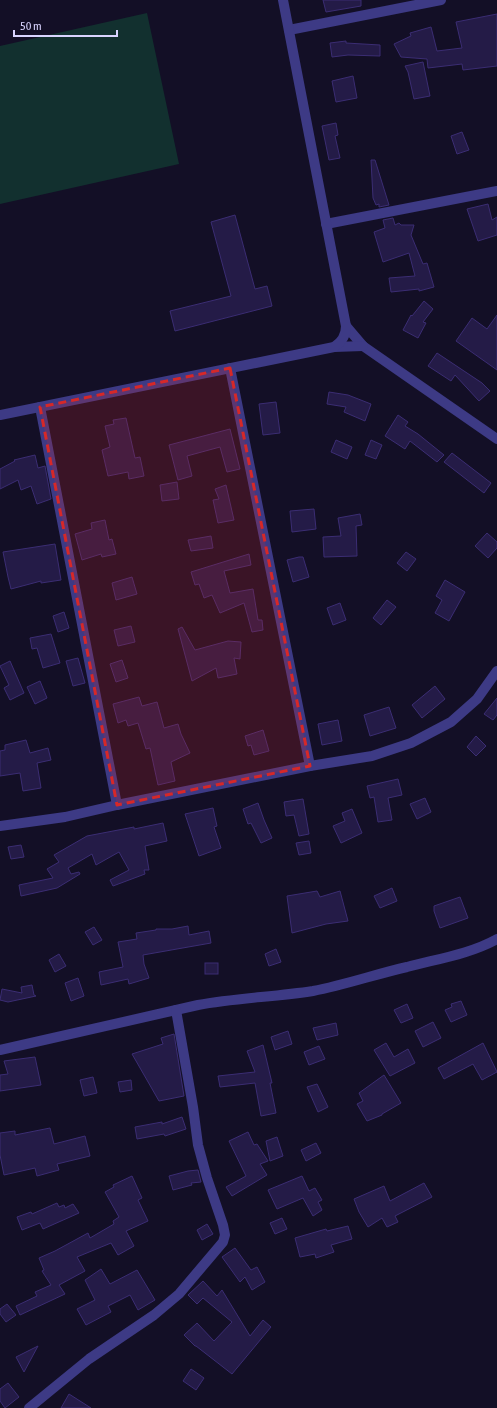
<svg xmlns="http://www.w3.org/2000/svg" width="497" height="1408" viewBox="0 0 497 1408" font-family="'Asap Condensed',sans-serif">
<rect width="100%" height="100%" fill="#130f26"/>
<path fill="#12302f" d="M147 13 179 164 0 204V46Z"/>
<g fill="#241b47" stroke="#3b2d73">
<path d="M323 0H361V6L326 12Z"/>
<path d="M497 14V66L463 70 462 64 428 68 427 59 401 57 394 44 411 36 410 33 431 27 437 51 462 48 456 22Z"/>
<path d="M346 41V43L380 45V56L348 55 332 57 330 43Z"/>
<path d="M423 62 430 96 414 99 408 72 405 66Z"/>
<path d="M353 76 357 98 336 102 332 81Z"/>
<path d="M336 123 338 135 335 136 340 158 329 160 322 126Z"/>
<path d="M462 132 469 150 457 154 451 136Z"/>
<path d="M371 160H375L389 205 379 207V204L376 205 373 198Z"/>
<path d="M488 204 492 220 497 217V235L478 241 467 209Z"/>
<path d="M235 215 255 289 267 286 272 306 175 331 170 311 231 296 211 222Z"/>
<path d="M393 218 395 225 399 223 401 225H414L411 235 423 264 427 263 434 287 419 291V289L391 292 389 278 415 276 409 253 383 262 374 232 385 228 383 220Z"/>
<path d="M424 301 433 309 423 322 426 323 418 338 403 330 411 315 412 316Z"/>
<path d="M497 315V370L456 341 472 318 487 329Z"/>
<path d="M437 353 482 383 490 391 479 401 455 375 451 381 428 366Z"/>
<path d="M329 392 348 395 371 404 365 421 344 412 346 407 327 404Z"/>
<path d="M276 402 280 433 263 435 259 404Z"/>
<path d="M398 415 408 422 405 426 418 434 444 455 437 462 410 441 405 449 385 436Z"/>
<path d="M126 418 135 458 140 457 144 476 129 479 128 472 108 476 102 450 110 447 105 426 114 424 113 420Z"/>
<path d="M230 429 240 469 227 472 220 447 187 456 192 476 178 480 169 445Z"/>
<path d="M336 440 352 447 347 459 331 452Z"/>
<path d="M371 440 382 445 376 459 365 455Z"/>
<path d="M452 453 491 483 484 493 444 462Z"/>
<path d="M35 455 38 468 45 466 51 499 37 504 31 486 21 490 18 480 0 489V469L15 461 14 460Z"/>
<path d="M177 482 179 499 162 501 160 485Z"/>
<path d="M226 485 234 520 218 523 213 500 219 499 215 489Z"/>
<path d="M314 509 316 529 292 532 290 511Z"/>
<path d="M360 514 362 525 356 526 357 556 324 557 323 537 341 536 338 518Z"/>
<path d="M105 520 109 540 112 539 116 554 102 557 101 554 82 560 75 534 92 529 91 523Z"/>
<path d="M487 533 497 542V548L488 558 475 546Z"/>
<path d="M211 536 213 548 191 551 188 540Z"/>
<path d="M55 544 61 580 41 583V581L11 589 8 577 3 552Z"/>
<path d="M406 552 416 559 407 571 397 563Z"/>
<path d="M249 554 251 565 224 571 230 593 253 589 258 620H262L263 630 252 632 244 603 220 613 212 595 204 598 199 584 195 585 191 572Z"/>
<path d="M299 557H303L309 577 293 582 287 560Z"/>
<path d="M132 577 137 594 116 600 112 583Z"/>
<path d="M445 580 465 592 449 621 435 613 442 600 436 596Z"/>
<path d="M387 600 396 607 381 625 373 618Z"/>
<path d="M340 603 346 620 333 625 327 608Z"/>
<path d="M64 612 69 628 58 632 53 616Z"/>
<path d="M131 626 135 642 118 646 114 630Z"/>
<path d="M182 627 195 650 228 641 241 642 240 659 234 658 237 674 218 678 216 668 192 681 178 629Z"/>
<path d="M51 634 60 663 43 668 37 648 32 649 30 638Z"/>
<path d="M78 658 85 683 73 686 66 661Z"/>
<path d="M122 660 128 678 116 682 110 664Z"/>
<path d="M10 661 24 693 10 700 4 688 9 685 0 666Z"/>
<path d="M40 681 47 698 35 704 27 687Z"/>
<path d="M435 686 445 699 422 718 412 705Z"/>
<path d="M139 697 142 706 157 702 164 728 178 724 181 734 190 753 171 762 175 781 158 785 150 748 146 749 138 723 128 726 126 720 118 723 113 704Z"/>
<path d="M497 698V715L493 720 484 714Z"/>
<path d="M389 707 396 728 370 736 364 715Z"/>
<path d="M338 720 342 741 322 745 318 724Z"/>
<path d="M263 730 269 751 254 755 251 745 248 746 245 736Z"/>
<path d="M476 736 486 746 476 756 467 747Z"/>
<path d="M26 740 30 753 48 748 51 760 37 763 41 788 23 791 20 773 0 776V751L5 750V745Z"/>
<path d="M398 779 402 795 388 798 392 820 378 822 374 797 370 798 367 786Z"/>
<path d="M425 798 431 812 417 819 410 804Z"/>
<path d="M303 799 309 834 299 836 294 815 286 816 284 802Z"/>
<path d="M258 803 264 820 272 838 261 843 251 823 248 824 243 809Z"/>
<path d="M213 808 217 826 214 827 221 848 199 856 185 814Z"/>
<path d="M352 809 362 833 341 843 333 826 345 821 342 813Z"/>
<path d="M163 823 167 841 145 846 149 870H144L145 874 113 886 110 880 129 870 119 852 96 865 92 854 68 868 71 874 79 872 80 874 57 888 21 896 19 885 53 878 47 869 59 862 54 855 87 836 134 827V829Z"/>
<path d="M309 841 311 853 299 855 296 843Z"/>
<path d="M21 845 24 857 11 859 8 847Z"/>
<path d="M392 888 397 901 380 908 374 896Z"/>
<path d="M317 891 320 897 340 891 348 921 326 924 292 933 287 896Z"/>
<path d="M460 897 468 918 440 928 434 911V906Z"/>
<path d="M188 926 189 935 209 931 211 943 143 955 144 964 149 978 129 984 128 979 101 985 99 972 123 967 118 942 137 939 136 933 156 930V929H172Z"/>
<path d="M94 927 102 940 93 945 85 932Z"/>
<path d="M276 949 281 962 269 966 265 954Z"/>
<path d="M59 954 66 966 55 972 49 960Z"/>
<rect x="205" y="963" width="13" height="11"/>
<path d="M78 978 84 996 71 1001 65 983Z"/>
<path d="M32 985 34 995 36 996 8 1002 0 1000 2 989 22 993 21 987Z"/>
<path d="M461 1001 467 1015 451 1022 445 1010 452 1007 451 1004Z"/>
<path d="M407 1004 413 1018 401 1023 394 1010Z"/>
<path d="M433 1022 441 1038 423 1047 415 1031Z"/>
<path d="M336 1023 338 1035 317 1040 313 1028Z"/>
<path d="M288 1031 292 1044 275 1050 271 1037Z"/>
<path d="M174 1034 184 1096 159 1101 132 1054 163 1044 161 1038Z"/>
<path d="M386 1043 394 1057 408 1049 415 1063 390 1076 374 1050Z"/>
<path d="M483 1043 497 1072 482 1080 473 1064 444 1079 438 1068Z"/>
<path d="M263 1045 272 1083H270L276 1113 261 1116 255 1083 220 1087 218 1076 255 1072 247 1051Z"/>
<path d="M319 1046 325 1059 309 1065 304 1052Z"/>
<path d="M35 1057 41 1085 0 1091V1075L8 1074 4 1061Z"/>
<path d="M384 1075 401 1103 382 1114V1115L367 1121 357 1104 363 1101 359 1093Z"/>
<path d="M93 1077 97 1093 84 1096 80 1080Z"/>
<path d="M131 1080 132 1090 120 1092 118 1082Z"/>
<path d="M317 1084 328 1107 318 1112 307 1087Z"/>
<path d="M182 1117 186 1129 165 1136 164 1134 137 1139 135 1127 162 1122V1124Z"/>
<path d="M50 1128 54 1144 85 1136 90 1156 57 1164 59 1170 37 1176 35 1168 4 1175 0 1155V1133L15 1131V1135Z"/>
<path d="M248 1132 254 1145 257 1144 268 1161 260 1164 267 1175 232 1196 226 1187 246 1176 229 1141Z"/>
<path d="M277 1137 283 1156 270 1161 266 1141Z"/>
<path d="M316 1143 321 1153 306 1161 301 1150Z"/>
<path d="M198 1170 201 1182 191 1183 192 1185 173 1190 169 1176 188 1171Z"/>
<path d="M132 1176 142 1198 138 1200 148 1221 126 1231 134 1246 118 1255 111 1243 77 1257 85 1271 59 1285 65 1294 20 1315 16 1306 37 1296 35 1292 51 1285 42 1271 44 1270 39 1258 55 1251 88 1233 90 1238 114 1224 113 1221 119 1217 105 1192 114 1187 113 1185Z"/>
<path d="M302 1176 309 1191 315 1188 322 1200 318 1202 322 1210 313 1216 303 1198 277 1209 268 1190Z"/>
<path d="M424 1183 432 1197 395 1216 398 1222 387 1227 382 1218 368 1227 359 1212 354 1199 384 1186 390 1201Z"/>
<path d="M57 1203 59 1207 64 1205 65 1208 73 1204 79 1213 43 1229 40 1223 22 1230 17 1217 31 1212 32 1214Z"/>
<path d="M282 1218 287 1229 275 1234 270 1223Z"/>
<path d="M207 1224 213 1234 202 1240 197 1230Z"/>
<path d="M348 1226 352 1239 331 1245 334 1252 316 1258 315 1254 300 1257 295 1238 326 1229 327 1231Z"/>
<path d="M235 1248 251 1270 257 1267 265 1282 252 1290 245 1277 240 1282 222 1257Z"/>
<path d="M101 1269 110 1284 137 1270 155 1300 138 1310 130 1295 108 1306 111 1312 86 1325 77 1309 95 1300 85 1280Z"/>
<path d="M203 1281 217 1296 222 1290 250 1336 263 1320 271 1327 232 1374 196 1346H195L184 1335 197 1323 214 1341 232 1322 203 1298 197 1304 188 1295Z"/>
<path d="M7 1304 16 1315 6 1322 0 1314V1309Z"/>
<path d="M38 1346 24 1372 16 1357Z"/>
<path d="M191 1369 204 1378 196 1390 183 1381Z"/>
<path d="M8 1383 19 1397 5 1408 0 1401V1389Z"/>
<path d="M69 1394 91 1408H61Z"/>
</g>
<g fill="none" stroke-linecap="round" stroke-linejoin="round">
<g stroke="#3d3a85" stroke-width="10">
<path d="M289 30 441 0"/>
<path d="M326 224 497 191"/>
<path d="M346 326 363 346 497 439"/>
<path d="M334 347 363 346"/>
<path d="M230 368 310 766"/>
<path d="M40 407 117 805"/>
<path d="M0 415 334 347C342 342 346 336 346 326L283 0"/>
<path d="M0 826 65 817 117 805 310 766 372 756 411 743 451 722 477 699 497 671"/>
<path d="M0 1050 198 1005C236 998 274 997 313 991 345 985 376 974 407 967 437 959 470 954 497 939"/>
<path d="M29 1408 89 1359 154 1315 179 1294 223 1242 225 1235 223 1225 207 1178 198 1145 193 1107 176 1010"/>
</g>
</g>
<path fill="#d62828" fill-opacity="0.2" stroke="#d62828" stroke-width="3" stroke-dasharray="8 5" stroke-linejoin="round" d="M230 368 310 766 117 805 40 407Z"/>
<path d="M14 30v6h103v-6" fill="none" stroke="#d9d4ff" stroke-width="2"/>
<text x="20" y="30" font-size="12" fill="#d9d4ff" stroke="#130f26" stroke-width="3" paint-order="stroke">50 m</text>
</svg>
